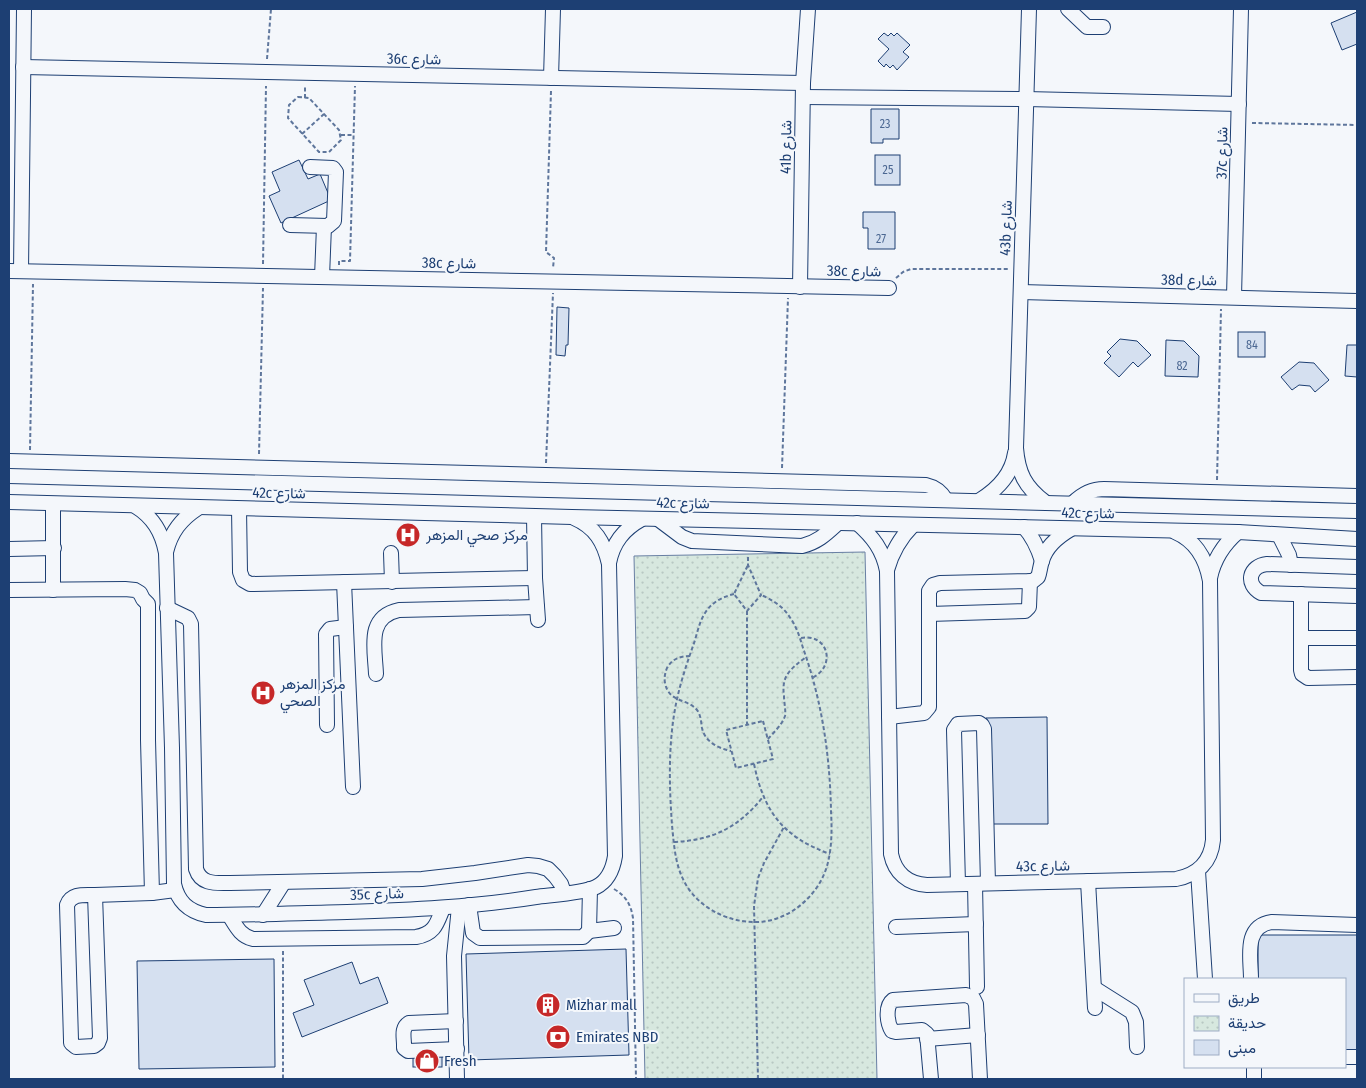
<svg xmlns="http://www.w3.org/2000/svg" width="1366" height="1088" viewBox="0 0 1366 1088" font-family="'Fira Sans Condensed',Vazirmatn,sans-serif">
<defs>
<pattern id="park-dots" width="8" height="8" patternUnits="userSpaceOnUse" patternTransform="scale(1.25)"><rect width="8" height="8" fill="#d7e8df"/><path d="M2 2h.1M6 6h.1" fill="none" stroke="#b8c8c3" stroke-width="1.8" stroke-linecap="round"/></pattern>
</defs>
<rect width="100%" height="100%" fill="#f4f7fb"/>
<path fill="url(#park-dots)" stroke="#687fa3" d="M865 552 877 1079H645L634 556Z"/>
<g fill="#d5e0f0" stroke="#1d3f73">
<path d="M1357 12V44L1342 50 1331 23Z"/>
<path d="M884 33 888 36 891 33 894 36 897 33 910 45 903 52 909 57 897 70 893 65 890 68 886 64 884 67 878 61 889 49 878 39Z"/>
<path d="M871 109H899V139H883V143H871Z"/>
<rect x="875" y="155" width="25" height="30"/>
<path d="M299 160 308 179 320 174 331 200 281 223 269 196 280 191 272 172Z"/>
<path d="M863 212H895V249H868V228H863Z"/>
<path d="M557 307 569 308 568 345H566L565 356 556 355Z"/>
<rect x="1238" y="332" width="27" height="25"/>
<path d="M1120 339 1137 341 1151 355 1138 367 1133 362 1119 377 1104 363 1111 356 1107 352Z"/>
<path d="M1166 340 1184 341 1199 356 1198 377 1165 376Z"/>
<path d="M1347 345H1357V377L1345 376Z"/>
<path d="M1299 362 1314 363 1329 380 1315 392 1310 386 1299 385 1292 390 1281 377Z"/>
<path d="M1047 717 1048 824H987L986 718Z"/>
<path d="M1258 935H1357V1051H1345V979H1258Z"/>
<path d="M626 949 629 1055 469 1060 466 954Z"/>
<path d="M274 959 275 1067 139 1069 137 961Z"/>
<path d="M352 962 360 984 378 977 388 1003 302 1037 293 1013 314 1005 304 980Z"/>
<rect x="413" y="1054" width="29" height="13"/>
</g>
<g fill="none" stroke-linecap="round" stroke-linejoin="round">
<defs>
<g id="minor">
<path d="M1029 9 1016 448C1018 473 1025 487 1045 502"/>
<path d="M1068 9 1087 27H1103"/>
<path d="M23 67 803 83"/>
<path d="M551 78 553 9"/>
<path d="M803 97 1026 99 1239 104"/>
<path d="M290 225 328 226 334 221 336 172 333 168 310 167"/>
<path d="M9 271 889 288"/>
<path d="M21 271 24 9"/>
<path d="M322 277 324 226"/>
<path d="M800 287 803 83 808 9"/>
<path d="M1021 292 1357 301"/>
<path d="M1234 297 1241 9"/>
<path d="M9 461 926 485C935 487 941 491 946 500"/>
<path d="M9 476 1357 511"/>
<path d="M980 500C998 489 1012 474 1015 453"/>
<path d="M9 502 572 517 1238 532 1357 539"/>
<path d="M1073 503C1082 494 1091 489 1104 489L1357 496"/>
<path d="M53 504V590"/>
<path d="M135 506C153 517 162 532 166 553L172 748 174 884C178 902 188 911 206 915 253 915 300 913 347 912 410 910 473 907 536 897 551 895 584 893 596 887 608 881 613 869 615 856L609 564C604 542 595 527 574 518"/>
<path d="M239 509 240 572 243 580 250 584 535 578"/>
<path d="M534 516 535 578 538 620"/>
<path d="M658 519 682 537 692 541 802 546C818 542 826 534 838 523"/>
<path d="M857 523C873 537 883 550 887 571L891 854C895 873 908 884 927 885L1176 879C1198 875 1211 862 1213 840L1210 581C1206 558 1196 541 1175 532"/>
<path d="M1024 527C1033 537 1038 548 1042 561"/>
<path d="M1279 535 1289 555 1291 565"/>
<path d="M9 549 54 548"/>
<path d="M166 552C171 532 181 519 198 508"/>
<path d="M391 553 392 582"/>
<path d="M609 563C613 542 624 529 642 519"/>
<path d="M1357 567 1267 564C1249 566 1245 584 1261 593L1357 596"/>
<path d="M887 570C892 552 900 538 913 525"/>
<path d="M1210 578C1214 559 1224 544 1238 532"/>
<path d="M344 582 353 787"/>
<path d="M9 590 125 589 135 590 140 593 143 599 148 604V740L152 893"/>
<path d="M1301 594V670L1302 674 1308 678 1357 677"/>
<path d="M167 608 188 618 191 624 196 869C201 885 216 883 230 883L422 879 475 873 528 865 538 866 548 869 555 876 561 884 564 893"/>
<path d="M929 614 1025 611 1029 607 1030 581"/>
<path d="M1301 638H1357"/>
<path d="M376 674C375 648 366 617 399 610L537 607"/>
<path d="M889 717 924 713 929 707V591L933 585 940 583 1033 581 1038 577C1040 572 1040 566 1042 561 1046 546 1059 536 1071 529"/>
<path d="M327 725 326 634 330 629 346 627"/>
<path d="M1198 871 1205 979"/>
<path d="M1088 881 1095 1008"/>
<path d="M958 884 954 730 958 724 979 723 982 725 984 729 988 883"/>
<path d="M975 884 977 987"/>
<path d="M95 895 100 1038 98 1043 94 1046 76 1047 71 1043V1040L67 905C71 893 84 895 95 895Z"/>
<path d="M95 895 152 893 175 890"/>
<path d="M469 905 473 933 480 938 583 937 589 931 590 889"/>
<path d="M229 915C236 926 240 936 253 939L416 937C435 934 437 923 443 908"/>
<path d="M263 915 284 882"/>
<path d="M896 927 976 924"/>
<path d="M589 931 614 928"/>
<path d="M1251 979C1251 958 1243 926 1272 922L1357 925"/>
<path d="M1094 988 1132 1012 1136 1022 1137 1047"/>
<path d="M456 1021 409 1023C401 1028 404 1037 404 1045V1048L408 1051 457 1049"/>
<path d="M927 1039 978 1035"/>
<path d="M1345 1057H1357"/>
<path d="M1254 1067V1079"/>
<path d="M457 1079 454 956 459 907"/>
<path d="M931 1079 927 1034 922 1030 896 1032 892 1031C887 1023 885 1006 893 1000L966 995 973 998 976 1004 980 1079"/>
</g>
</defs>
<use href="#minor" stroke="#1d3f73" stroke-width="16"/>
<g stroke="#5e769c" stroke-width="2" stroke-dasharray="4 2.5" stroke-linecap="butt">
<path d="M267 59 271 9"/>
<path d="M551 91 546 252 554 258 553 268"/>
<path d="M298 97 309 98 339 130 341 140 329 152H319L288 118 289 105Z"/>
<path d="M305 98V85"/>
<path d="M1252 123 1357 125"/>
<path d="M302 134 324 114"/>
<path d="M341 135H354"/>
<path d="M263 264 266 86"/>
<path d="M339 265V261H350L355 86"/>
<path d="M896 278 903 272 911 269H1009"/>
<path d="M30 450 33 284"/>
<path d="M259 454 263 288"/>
<path d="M546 463 553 293"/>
<path d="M782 468 788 298"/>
<path d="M1217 480 1221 309"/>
<path d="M748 557V565L761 595 747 611 734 594 748 565"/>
<path d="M734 594C722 597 712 602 705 613 699 622 697 635 693 646 687 663 681 681 677 699 668 740 669 784 672 825 674 845 675 865 685 883 698 907 727 922 754 922 787 923 818 897 827 866 832 849 832 829 831 811 830 756 822 701 803 648 800 638 797 628 791 619 784 607 773 600 761 595"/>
<path d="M747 611V725"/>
<path d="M801 638C828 633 837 666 812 678"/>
<path d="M690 656C680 656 672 659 667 668 665 673 664 678 665 683 669 703 687 698 697 710 701 715 701 722 702 728 705 742 718 748 731 751"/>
<path d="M763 721 773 759 736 768 726 730Z"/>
<path d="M768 739C774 732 782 725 785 716 786 710 784 703 784 696 781 675 791 669 806 657"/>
<path d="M754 764C764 812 783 837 830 854"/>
<path d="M674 842C713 840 738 828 763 797"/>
<path d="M614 889C626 896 631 905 633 918L636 1079"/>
<path d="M283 951V1079"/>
<path d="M758 1079 754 906 758 878 764 863 784 827"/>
</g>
<use href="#minor" stroke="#f4f7fb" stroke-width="14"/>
</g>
<defs>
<symbol id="hospital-disc" viewBox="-11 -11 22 22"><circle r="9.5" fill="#c62828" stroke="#f4f7fb"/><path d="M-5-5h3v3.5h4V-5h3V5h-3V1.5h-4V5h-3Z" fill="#fff"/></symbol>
<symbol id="building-disc" viewBox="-11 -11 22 22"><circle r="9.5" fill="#c62828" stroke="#f4f7fb"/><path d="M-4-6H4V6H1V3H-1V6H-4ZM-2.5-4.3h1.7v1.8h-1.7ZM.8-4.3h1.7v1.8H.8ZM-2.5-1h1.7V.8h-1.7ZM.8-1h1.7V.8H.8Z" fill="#fff"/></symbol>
<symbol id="bank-disc" viewBox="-11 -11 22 22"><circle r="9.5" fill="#c62828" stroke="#f4f7fb"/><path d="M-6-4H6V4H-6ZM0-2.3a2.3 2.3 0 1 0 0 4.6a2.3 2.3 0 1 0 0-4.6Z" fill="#fff"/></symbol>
<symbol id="shop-disc" viewBox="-11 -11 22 22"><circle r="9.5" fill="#c62828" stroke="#f4f7fb"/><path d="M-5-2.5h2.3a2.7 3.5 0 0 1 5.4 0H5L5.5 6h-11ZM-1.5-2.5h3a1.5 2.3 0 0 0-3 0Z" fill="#fff"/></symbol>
</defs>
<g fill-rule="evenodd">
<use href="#hospital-disc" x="394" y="521" width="28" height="28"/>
<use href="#hospital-disc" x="249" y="679" width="28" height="28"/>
<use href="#building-disc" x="534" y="991" width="28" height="28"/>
<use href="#bank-disc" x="544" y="1023" width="28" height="28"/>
<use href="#shop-disc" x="413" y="1047" width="28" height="28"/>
</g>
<g text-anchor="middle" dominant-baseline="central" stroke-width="4" stroke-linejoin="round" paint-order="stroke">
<g font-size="12" fill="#4b6792">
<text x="885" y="124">23</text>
<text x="888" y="170">25</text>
<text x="881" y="239">27</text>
<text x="1252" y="345">84</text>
<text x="1182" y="366">82</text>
</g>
<g font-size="15" fill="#1d3f73" stroke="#f4f7fb">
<text transform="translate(414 59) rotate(1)">36c شارع</text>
<text transform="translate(786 147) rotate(-89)">41b شارع</text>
<text transform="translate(1222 153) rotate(-89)">37c شارع</text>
<text transform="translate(1006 228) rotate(-88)">43b شارع</text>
<text transform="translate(449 263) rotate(1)">38c شارع</text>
<text transform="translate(854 271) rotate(1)">38c شارع</text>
<text transform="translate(1189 280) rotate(1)">38d شارع</text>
<text transform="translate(279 493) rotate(1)">42c شارع</text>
<text transform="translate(683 503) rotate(1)">42c شارع</text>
<text transform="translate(1088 513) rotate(1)">42c شارع</text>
<text transform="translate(1043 866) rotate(-1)">43c شارع</text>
<text transform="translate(377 894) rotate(-2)">35c شارع</text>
</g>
<g font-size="15" fill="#1d3f73" stroke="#f4f7fb" text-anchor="start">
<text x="426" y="535">مركز صحي المزهر</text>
<text x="280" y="684">مركز المزهر<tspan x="280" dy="17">الصحي</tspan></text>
<text x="566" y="1005">Mizhar mall</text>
<text x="576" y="1037">Emirates NBD</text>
<text x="444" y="1061">Fresh</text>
</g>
</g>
<rect width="1366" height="1088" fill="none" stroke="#1d3f73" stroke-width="20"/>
<rect x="1184" y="978" width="162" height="90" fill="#f4f7fb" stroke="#9eadc5"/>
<rect x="1194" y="994" width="25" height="8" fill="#f4f7fb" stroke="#9eadc5"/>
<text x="1228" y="1003" font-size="15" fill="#1d3f73">طريق</text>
<rect x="1194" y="1016" width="25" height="15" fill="url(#park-dots)" stroke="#9eadc5"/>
<text x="1228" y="1028" font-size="15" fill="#1d3f73">حديقة</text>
<rect x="1194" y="1040" width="25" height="15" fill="#d5e0f0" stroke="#9eadc5"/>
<text x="1228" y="1053" font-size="15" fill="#1d3f73">مبنى</text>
</svg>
